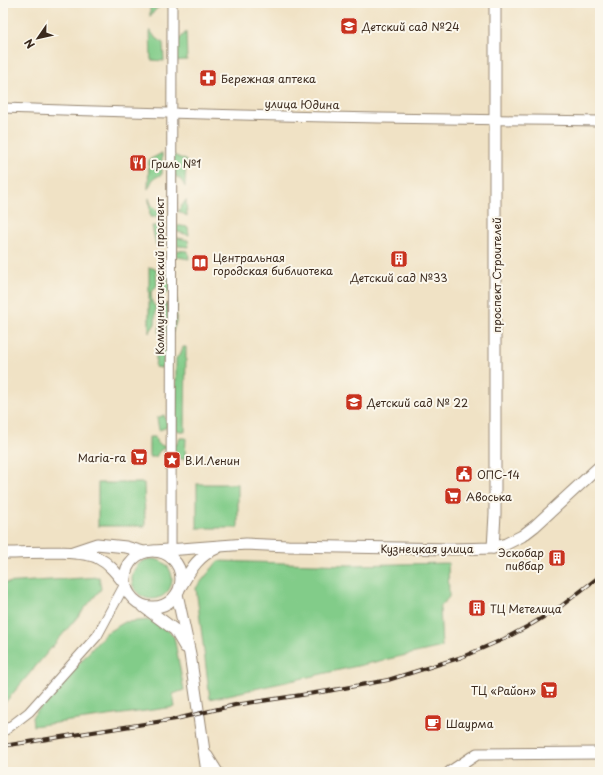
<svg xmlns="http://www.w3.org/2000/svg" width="603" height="775" viewBox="0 0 603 775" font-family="'Playpen Sans',sans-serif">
<rect width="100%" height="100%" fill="#fbf7ec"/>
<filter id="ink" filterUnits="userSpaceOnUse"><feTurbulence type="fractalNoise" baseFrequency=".025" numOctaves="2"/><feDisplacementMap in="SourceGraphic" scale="8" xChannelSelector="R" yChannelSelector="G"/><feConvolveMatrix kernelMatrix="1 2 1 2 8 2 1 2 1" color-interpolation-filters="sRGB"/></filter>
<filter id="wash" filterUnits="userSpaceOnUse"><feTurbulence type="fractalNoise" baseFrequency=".012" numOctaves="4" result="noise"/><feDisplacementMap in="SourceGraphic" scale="16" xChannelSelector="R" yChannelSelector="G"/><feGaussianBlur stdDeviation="0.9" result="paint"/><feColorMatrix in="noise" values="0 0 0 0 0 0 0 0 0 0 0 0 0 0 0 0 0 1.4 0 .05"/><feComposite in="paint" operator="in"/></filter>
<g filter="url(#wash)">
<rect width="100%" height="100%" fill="#f0e2c5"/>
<g fill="#82cc89" stroke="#5e7b54">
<path d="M150 3H165V4L156 9 150 17Z"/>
<path d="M150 30 154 36 163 43 164 61 151 60Z"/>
<path d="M186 32 187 60 173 61V43L178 41Z"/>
<path d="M162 153V174L153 179 148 189 149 160Z"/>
<path d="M173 155 186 160 185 187C182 181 180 177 173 176Z"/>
<path d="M149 198C151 205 153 209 160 212V217H150Z"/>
<path d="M186 200 187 216 178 211Z"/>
<path d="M174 225 188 227 189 235 174 231Z"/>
<path d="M152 226H161L162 244 156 245Z"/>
<path d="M169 236 188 240 189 247 168 245Z"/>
<path d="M173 250 188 251 189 259 173 256Z"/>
<path d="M149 267 156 269 157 285 151 293 152 302 156 308 155 324 149 333Z"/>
<path d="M160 268H169L174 287 161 297Z"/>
<path d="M177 299 176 322 172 334H159L161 307Z"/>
<path d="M183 347H186L185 432 176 430V358L180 355Z"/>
<path d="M157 348 166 349 162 368 155 367Z"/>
<path d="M164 415 168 427 159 430 157 418Z"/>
<path d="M149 437H155L157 443 163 446 177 444 180 438H186L185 459H179C174 446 161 444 156 457H149Z"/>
<path d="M98 483H144L145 526H98Z"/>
<rect x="197" y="484" width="41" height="44"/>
<circle cx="152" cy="579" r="20"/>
<path d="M218 561 349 565 448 563 449 597 440 607 442 647 210 699 196 588Z"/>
<path d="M99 577 101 589 3 705V583Z"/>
<path d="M149 620 164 626 174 637 184 690 173 694 175 707 33 726 32 717 106 633 125 622Z"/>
</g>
</g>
<g filter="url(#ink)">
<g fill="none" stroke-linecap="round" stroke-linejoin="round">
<defs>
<g id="minor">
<path d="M3 108C202 115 401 119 600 121"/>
<path d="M171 549 172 3"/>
<path d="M3 732 29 712 97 636 125 584"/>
</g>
<g id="major">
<path d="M493 548 495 514V3"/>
<circle cx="153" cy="579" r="28"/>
<path d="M155 551 246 544 288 546 452 549 493 548 506 544 522 536 535 526 600 466"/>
<path d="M73 552 97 544 126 547 144 552"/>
<path d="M3 553C25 553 80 549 98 558 110 564 117 574 125 584"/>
<path d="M181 586C191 569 198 556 217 548"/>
<path d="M177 594 190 654 207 772"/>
<path d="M144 607 175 630 185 647"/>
<path d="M207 756 217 772"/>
<path d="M450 772 477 754 600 753"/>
</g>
</defs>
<use href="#minor" stroke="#968672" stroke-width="11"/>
<use href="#major" stroke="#968672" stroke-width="13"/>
<use href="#minor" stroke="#fff" stroke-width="9"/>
<use href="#major" stroke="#fff" stroke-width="11"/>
<defs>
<path id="rail" d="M3 746 176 719 235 705 328 691 388 680 462 657 504 639 532 624 560 607 600 576"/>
</defs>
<use href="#rail" stroke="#3b2a1e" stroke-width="4"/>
<use href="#rail" stroke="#fbf7ec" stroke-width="2.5" stroke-dasharray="8" stroke-linecap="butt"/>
</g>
</g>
<defs>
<symbol id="school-square" viewBox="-11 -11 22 22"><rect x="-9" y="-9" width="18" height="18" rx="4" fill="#c8321e" stroke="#fbf7ec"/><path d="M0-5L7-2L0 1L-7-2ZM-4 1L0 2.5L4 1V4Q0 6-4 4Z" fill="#fff"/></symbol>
<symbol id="pharmacy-square" viewBox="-11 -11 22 22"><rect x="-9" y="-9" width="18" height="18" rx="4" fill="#c8321e" stroke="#fbf7ec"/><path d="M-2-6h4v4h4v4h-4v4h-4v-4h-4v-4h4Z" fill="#fff"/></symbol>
<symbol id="restaurant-square" viewBox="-11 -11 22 22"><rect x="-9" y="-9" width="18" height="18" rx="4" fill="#c8321e" stroke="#fbf7ec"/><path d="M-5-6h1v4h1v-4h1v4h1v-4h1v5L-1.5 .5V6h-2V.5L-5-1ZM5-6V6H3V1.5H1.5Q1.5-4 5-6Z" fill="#fff"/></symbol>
<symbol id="building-square" viewBox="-11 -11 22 22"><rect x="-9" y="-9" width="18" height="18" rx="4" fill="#c8321e" stroke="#fbf7ec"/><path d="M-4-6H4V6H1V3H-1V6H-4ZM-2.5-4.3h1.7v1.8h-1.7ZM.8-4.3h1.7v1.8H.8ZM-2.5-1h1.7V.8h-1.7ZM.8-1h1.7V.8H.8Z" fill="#fff"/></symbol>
<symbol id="library-square" viewBox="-11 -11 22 22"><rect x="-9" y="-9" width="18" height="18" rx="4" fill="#c8321e" stroke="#fbf7ec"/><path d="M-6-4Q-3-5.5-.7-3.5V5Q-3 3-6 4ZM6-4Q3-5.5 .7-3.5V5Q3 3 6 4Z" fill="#fff"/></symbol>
<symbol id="supermarket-square" viewBox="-11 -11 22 22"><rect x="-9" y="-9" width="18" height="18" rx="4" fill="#c8321e" stroke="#fbf7ec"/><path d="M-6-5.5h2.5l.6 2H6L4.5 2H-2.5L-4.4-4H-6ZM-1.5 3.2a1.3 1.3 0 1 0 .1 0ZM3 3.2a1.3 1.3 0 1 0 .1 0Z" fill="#fff"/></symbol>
<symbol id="sight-square" viewBox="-11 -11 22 22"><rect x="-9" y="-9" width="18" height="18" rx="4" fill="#c8321e" stroke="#fbf7ec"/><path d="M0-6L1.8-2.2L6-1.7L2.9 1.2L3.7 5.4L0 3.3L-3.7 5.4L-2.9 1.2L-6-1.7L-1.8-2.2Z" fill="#fff"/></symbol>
<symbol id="civic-square" viewBox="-11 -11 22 22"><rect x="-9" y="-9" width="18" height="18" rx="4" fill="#c8321e" stroke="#fbf7ec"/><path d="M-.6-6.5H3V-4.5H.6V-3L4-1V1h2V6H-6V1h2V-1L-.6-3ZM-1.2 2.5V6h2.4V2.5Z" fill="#fff"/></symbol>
<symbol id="cafe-square" viewBox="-11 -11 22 22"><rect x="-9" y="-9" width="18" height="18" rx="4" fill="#c8321e" stroke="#fbf7ec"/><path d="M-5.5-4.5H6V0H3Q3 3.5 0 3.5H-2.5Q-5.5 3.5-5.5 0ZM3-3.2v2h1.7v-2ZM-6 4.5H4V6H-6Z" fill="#fff"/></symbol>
</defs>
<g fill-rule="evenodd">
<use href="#school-square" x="339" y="16" width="20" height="20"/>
<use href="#pharmacy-square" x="198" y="68" width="20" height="20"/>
<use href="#restaurant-square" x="128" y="153" width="20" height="20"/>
<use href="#building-square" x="389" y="249" width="20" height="20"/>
<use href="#library-square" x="190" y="253" width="20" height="20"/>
<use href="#school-square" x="344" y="392" width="20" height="20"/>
<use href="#supermarket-square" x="129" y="447" width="20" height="20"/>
<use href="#sight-square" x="162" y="450" width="20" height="20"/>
<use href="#civic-square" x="454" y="464" width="20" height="20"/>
<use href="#supermarket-square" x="443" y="486" width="20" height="20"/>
<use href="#building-square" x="547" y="548" width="20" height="20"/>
<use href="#building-square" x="467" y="598" width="20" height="20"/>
<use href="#supermarket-square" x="539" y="680" width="20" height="20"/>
<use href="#cafe-square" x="423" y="713" width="20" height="20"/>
</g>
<g text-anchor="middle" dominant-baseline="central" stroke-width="4" stroke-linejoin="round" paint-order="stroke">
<g font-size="11" fill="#3b2a1e" stroke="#fbf7ec" text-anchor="start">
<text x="362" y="26">Детский сад №24</text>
<text x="221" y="78">Бережная аптека</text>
<text x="151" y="163">Гриль №1</text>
<text x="213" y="257">Центральная<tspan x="213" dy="13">городская библиотека</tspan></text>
<text x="399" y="277" text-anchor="middle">Детский сад №33</text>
<text x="367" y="402">Детский сад № 22</text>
<text x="126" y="457" text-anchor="end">Maria-ra</text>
<text x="185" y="460">В.И.Ленин</text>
<text x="477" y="474">ОПС-14</text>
<text x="466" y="496">Авоська</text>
<text x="544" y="552" text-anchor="end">Эскобар<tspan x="544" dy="13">пивбар</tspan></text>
<text x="490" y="608">ТЦ Метелица</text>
<text x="536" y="690" text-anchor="end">ТЦ «Район»</text>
<text x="446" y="723">Шаурма</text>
</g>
<g font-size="11" fill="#3b2a1e" stroke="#fbf7ec">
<text transform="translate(302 104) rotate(1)">улица Юдина</text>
<text transform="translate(496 275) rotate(-90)">проспект Строителей</text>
<text transform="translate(159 276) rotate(-90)">Коммунистический проспект</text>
<text x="427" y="548">Кузнецкая улица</text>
</g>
</g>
<rect width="603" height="775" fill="none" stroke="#fbf7ec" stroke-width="16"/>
<g transform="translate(38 38) rotate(236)" stroke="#fbf7ec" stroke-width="3" paint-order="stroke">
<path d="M0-3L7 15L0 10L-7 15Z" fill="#3b2a1e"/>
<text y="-6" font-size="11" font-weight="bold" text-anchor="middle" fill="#3b2a1e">N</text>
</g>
</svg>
